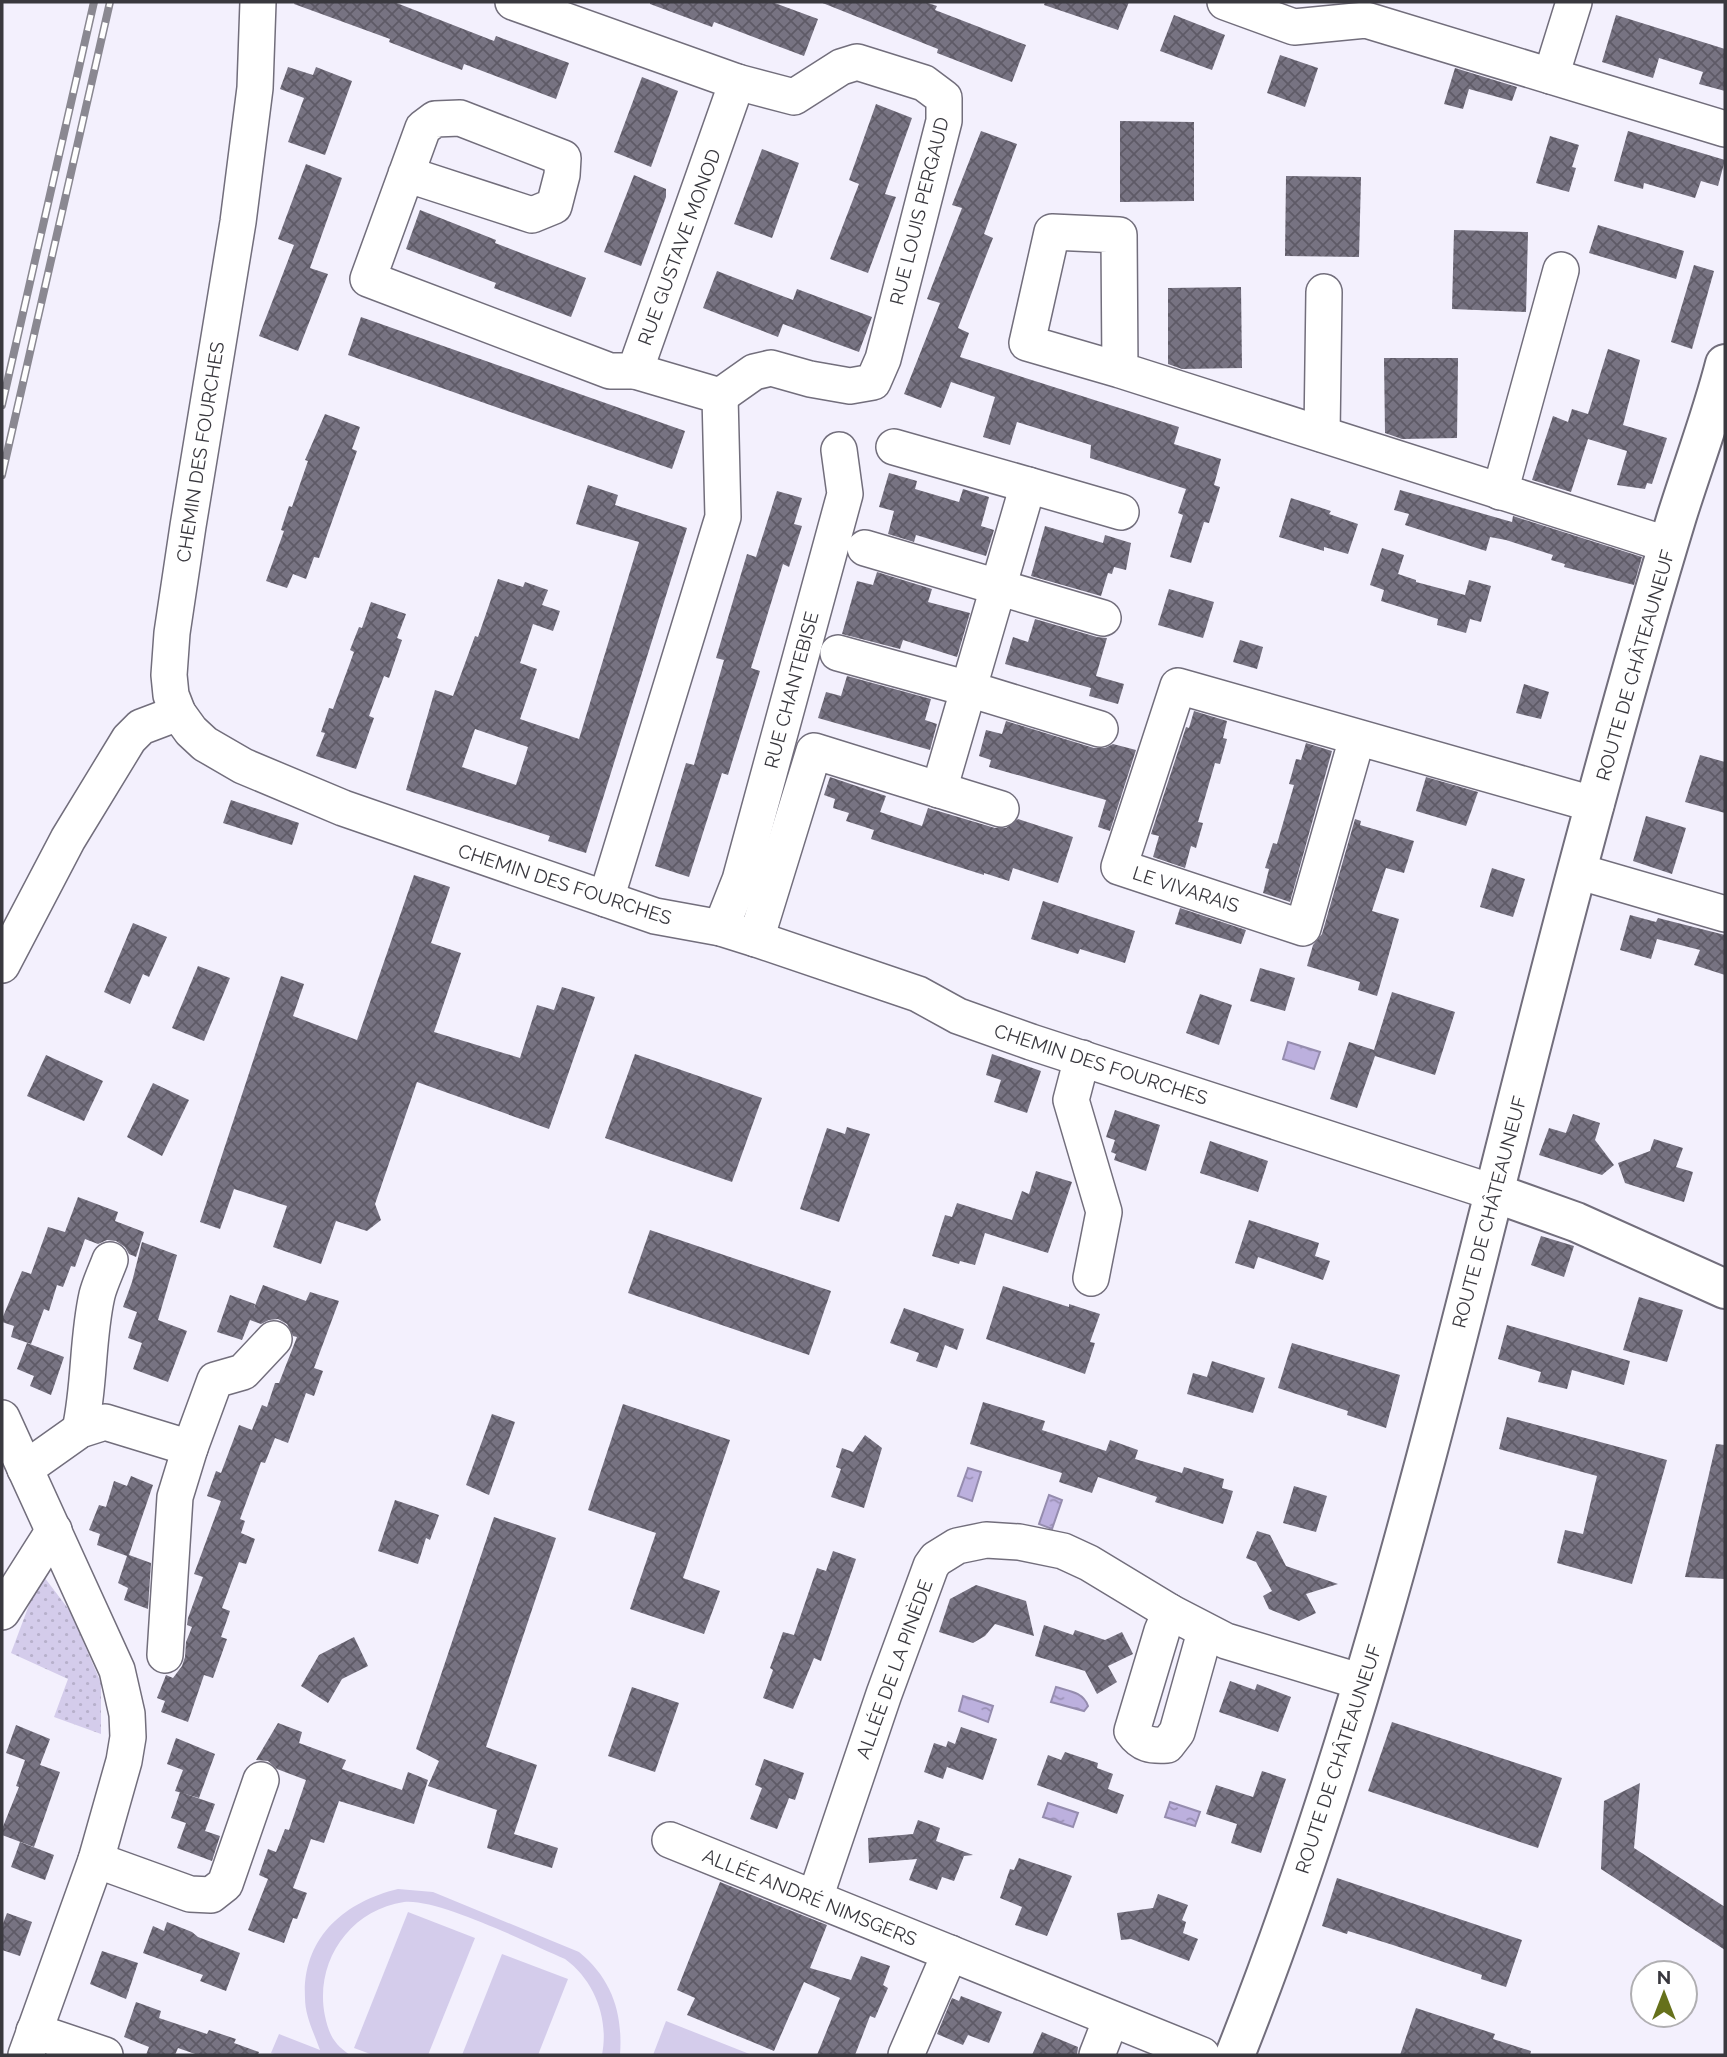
<svg xmlns="http://www.w3.org/2000/svg" width="1727" height="2057" viewBox="0 0 1727 2057" font-family="Raleway,sans-serif">
<defs>
<pattern id="park-dots" width="8" height="8" patternUnits="userSpaceOnUse" patternTransform="scale(1.75)"><rect width="8" height="8" fill="#d4cceb"/><path d="M2 2h.1M6 6h.1" fill="none" stroke="#b7b0cb" stroke-width="1.8" stroke-linecap="round"/></pattern>
<pattern id="water-ripples" width="26" height="14" patternUnits="userSpaceOnUse" patternTransform="scale(1.75)"><rect width="26" height="14" fill="#bcb0de"/><path d="M2 4q2-2 4 0t4 0M15 11q2-2 4 0t4 0" fill="none" stroke="#9a90b5"/></pattern>
<pattern id="building-cross-hatch" width="8" height="8" patternUnits="userSpaceOnUse" patternTransform="scale(1.75)"><rect width="8" height="8" fill="#777382"/><path d="M0 0l8 8M0 8l8-8" fill="none" stroke="#5e5a66"/></pattern>
</defs>
<rect width="100%" height="100%" fill="#f3f0fd"/>
<path fill="url(#park-dots)" d="M41 1573 70 1611 101 1683V1734L54 1717 68 1679 11 1653Z"/>
<g fill="#d4cceb">
<path d="M398 1889 433 1892 579 1952C612 1979 623 2013 620 2055H602C609 2019 595 1981 565 1959 530 1944 438 1898 404 1902 349 1910 314 1963 325 2016 329 2035 334 2044 350 2055H278L271 2053 279 2034 320 2050C314 2033 305 2016 305 1998 302 1938 344 1902 398 1889Z"/>
<path d="M408 1912 475 1938 428 2055H373L354 2048Z"/>
<path d="M502 1954 568 1979 538 2055H462Z"/>
<path d="M666 2021 752 2055H653Z"/>
</g>
<g fill="url(#water-ripples)" stroke="#958cae" stroke-width="2">
<path d="M1288 1042 1320 1052 1314 1069 1283 1059Z"/>
<path d="M968 1468 981 1472 972 1501 958 1496Z"/>
<path d="M1049 1495 1062 1500 1052 1529 1039 1524Z"/>
<path d="M1056 1687C1069 1691 1083 1692 1088 1706L1084 1711 1051 1702Z"/>
<path d="M963 1696 993 1706 988 1722 959 1711Z"/>
<path d="M1170 1802 1200 1812 1195 1826 1165 1817Z"/>
<path d="M1048 1803 1078 1813 1073 1827 1043 1817Z"/>
</g>
<g fill="url(#building-cross-hatch)" fill-rule="evenodd">
<path d="M295 2H394L494 41 496 36 569 63 556 99 464 64 462 70 425 56 389 42 390 39 294 4Z"/>
<path d="M650 2H772L818 19 804 56 714 22 712 27 650 4Z"/>
<path d="M820 2H925L937 6 935 10 1026 45 1012 82 937 53 938 49Z"/>
<path d="M1045 2H1129L1118 30 1044 5Z"/>
<path d="M1174 15 1225 35 1212 70 1160 51Z"/>
<path d="M1616 15 1725 49V91L1699 84 1703 72 1659 58 1653 78 1602 62Z"/>
<path d="M1280 55 1318 68 1305 107 1267 93Z"/>
<path d="M288 67 313 75 316 67 352 81 325 155 288 142 304 98 280 89Z"/>
<path d="M1455 68 1517 87 1512 101 1469 89 1463 109 1444 104Z"/>
<path d="M642 77 678 91 651 167 614 152Z"/>
<path d="M876 104 912 118 885 194 896 197 868 273 830 259 859 184 849 180Z"/>
<path d="M1120 121 1194 122V201L1120 202Z"/>
<path d="M981 131 1017 144 984 234 993 238 958 328 969 333 960 357 1179 427 1174 444 1221 459 1214 485 1220 487 1209 523 1204 522 1191 563 1170 557 1183 515 1178 513 1186 489 1090 458 1091 445 1017 422 1010 445 983 437 995 397 951 382 941 408 904 394 940 303 927 299 962 208 952 205Z"/>
<path d="M1628 131 1725 160 1718 186 1701 181 1695 198 1644 183 1643 189 1614 181Z"/>
<path d="M1550 136 1579 145 1572 167 1576 168 1569 192 1536 183Z"/>
<path d="M762 149 799 163 772 238 734 224Z"/>
<path d="M306 164 342 178 310 268 328 274 298 351 259 336 294 245 278 239Z"/>
<path d="M634 175 666 189V197L641 266 604 252Z"/>
<path d="M1286 176 1361 177 1359 257 1285 256Z"/>
<path d="M420 210 496 240 495 243 586 278 571 317 494 288 496 283 406 249Z"/>
<path d="M1598 225 1684 251 1676 279 1589 253Z"/>
<path d="M1454 230 1528 232 1526 312 1452 309Z"/>
<path d="M1694 265 1714 271 1692 349 1671 342Z"/>
<path d="M717 271 793 300 797 289 872 317 859 352 783 324 778 337 703 308Z"/>
<path d="M1241 287 1242 368 1182 369 1168 364V288Z"/>
<path d="M361 317 685 431 672 469 348 355Z"/>
<path d="M1608 349 1640 360 1623 425 1667 438 1652 484 1647 483 1645 489 1617 485 1627 451 1588 439 1571 492 1532 480 1553 416 1568 422 1572 409 1588 414Z"/>
<path d="M1384 358H1458L1457 438 1402 439 1385 433Z"/>
<path d="M325 414 360 427 352 449 357 451 319 558 314 557 306 579 293 574 287 588 266 581 284 531 281 530 289 506 292 507 308 461 305 460Z"/>
<path d="M889 473 917 481 915 489 959 502 963 489 989 497 981 526 994 530 986 556 916 535 914 542 888 534 894 511 879 507Z"/>
<path d="M588 485 618 495 615 505 687 528 586 853 548 841 550 836 406 790 435 690 453 696 475 636 478 637 498 579 523 587 525 582 548 590 542 605 560 611 553 631 533 624 520 663 537 669 520 719 579 739 639 542 576 524ZM475 729 528 747 516 785 462 767Z"/>
<path d="M1400 490 1512 522 1513 516 1642 557 1634 585 1564 567 1565 564 1551 560 1553 555 1506 540 1490 537 1486 551 1405 525 1409 514 1394 510Z"/>
<path d="M777 491 802 498 794 524 802 526 789 567 783 564 751 668 760 671 728 775 722 773 689 877 655 866 686 763 694 765 724 660 716 658 747 554 756 557Z"/>
<path d="M1291 498 1331 511 1329 514 1358 524 1348 554 1324 547V551L1279 537Z"/>
<path d="M1045 526 1103 543 1105 535 1131 543 1126 570 1114 567 1112 574 1108 573 1101 596 1031 576Z"/>
<path d="M1382 548 1404 555 1398 574 1416 580V582L1465 595 1469 580 1491 586 1481 622 1470 619 1466 633 1437 625 1438 619 1381 601 1384 590 1370 585Z"/>
<path d="M877 572 932 589 928 602 970 613 957 657 903 640 900 649 842 634 857 581 873 585Z"/>
<path d="M1169 589 1214 602 1203 638 1158 625Z"/>
<path d="M371 602 406 614 397 638 402 640 389 678 384 676 369 716 374 718 356 769 316 756 325 733 321 732 329 708 333 709 354 652 350 650 359 627 362 628Z"/>
<path d="M1035 619 1097 637 1107 638 1096 676 1124 684 1118 704 1089 696 1091 688 1005 664 1013 637 1028 642Z"/>
<path d="M1240 640 1263 647 1257 669 1233 662Z"/>
<path d="M847 676 931 699 925 720 937 724 930 750 818 718 826 692 841 696Z"/>
<path d="M1524 684 1549 692 1541 719 1516 713Z"/>
<path d="M1194 711 1227 721 1223 738 1227 739 1220 764 1215 763 1198 822 1203 823 1196 848 1191 846 1185 868 1153 857 1159 836 1151 834 1186 727 1189 728Z"/>
<path d="M1006 721 1094 748H1105L1113 744 1136 750 1110 831 1098 827 1106 800 989 767 991 760 979 756 986 730 1002 734Z"/>
<path d="M1306 743 1332 751 1290 902 1263 893 1269 869 1265 868 1273 843 1277 844 1294 785 1289 784 1296 759 1301 760Z"/>
<path d="M1700 755 1725 762V813L1685 802Z"/>
<path d="M830 777 886 796 880 812 922 826 928 808 995 828H1006L1018 819 1073 837 1058 883 1013 868 1009 881 984 873V875L871 839 874 830 846 821 849 813 833 808 835 799 824 795Z"/>
<path d="M1426 777 1478 792 1466 826 1416 811Z"/>
<path d="M231 800 299 823 292 845 223 823Z"/>
<path d="M1646 816 1686 828 1672 874 1633 861Z"/>
<path d="M1355 819 1361 821 1360 825 1414 841 1404 873 1386 868 1372 911 1399 919 1377 996 1358 990 1360 982 1307 966 1313 945 1322 934Z"/>
<path d="M1492 868 1525 879 1513 917 1480 907Z"/>
<path d="M414 875 450 887 431 943 461 953 434 1032 520 1058 537 1005 554 1010 562 987 595 997 549 1129 417 1082 375 1204 381 1220 367 1231 336 1221 321 1264 273 1247 287 1206 234 1189 220 1229 200 1222 281 976 304 984 293 1016 357 1040Z"/>
<path d="M1043 901 1135 931 1125 963 1080 949 1078 954 1031 939Z"/>
<path d="M1180 908 1246 930 1241 944 1175 924Z"/>
<path d="M1630 915 1656 922 1658 918 1725 935V975L1694 965 1700 950 1657 939 1651 959 1620 950Z"/>
<path d="M133 923 167 937 149 977 143 974 130 1004 104 992Z"/>
<path d="M198 966 230 978 204 1041 172 1028Z"/>
<path d="M1260 968 1295 978 1285 1011 1250 1001Z"/>
<path d="M1392 992 1455 1012 1435 1075 1375 1056 1357 1108 1330 1099 1349 1042 1374 1050Z"/>
<path d="M1200 994 1232 1005 1219 1045 1186 1033Z"/>
<path d="M635 1054 762 1098 732 1182 605 1138Z"/>
<path d="M992 1054 1041 1071 1027 1113 994 1102 1001 1080 986 1075Z"/>
<path d="M46 1055 103 1081 84 1121 27 1096Z"/>
<path d="M153 1083 189 1100 162 1156 127 1137Z"/>
<path d="M1115 1110 1160 1125 1146 1171 1114 1160 1116 1154 1111 1152 1115 1140 1106 1137Z"/>
<path d="M1573 1114 1600 1123 1595 1140 1614 1165 1602 1175 1539 1155 1549 1128 1566 1133Z"/>
<path d="M847 1127 870 1134 839 1222 800 1209 827 1128 845 1134Z"/>
<path d="M1654 1139 1683 1148 1676 1167 1693 1172 1684 1202 1625 1183 1618 1163 1650 1151Z"/>
<path d="M1210 1141 1268 1161 1258 1192 1200 1173Z"/>
<path d="M1036 1171 1072 1182 1048 1253 985 1233 975 1265 960 1261 959 1264 932 1256 945 1215 952 1217 957 1203 1012 1220 1022 1191 1029 1194Z"/>
<path d="M78 1197 118 1212 115 1221 144 1232 136 1257 129 1254 125 1247 116 1241 107 1240 98 1244 85 1239 75 1267 71 1266 63 1287 57 1285 49 1311 44 1309 31 1344 11 1337 14 1326 2 1322V1319L22 1271 31 1274 48 1227 65 1232Z"/>
<path d="M1249 1220 1319 1243 1315 1256 1330 1261 1323 1280 1258 1257 1254 1269 1235 1263Z"/>
<path d="M650 1230 831 1291 809 1355 628 1293Z"/>
<path d="M1541 1236 1574 1246 1564 1277 1531 1265Z"/>
<path d="M142 1242 177 1255 158 1320 187 1331 168 1382 133 1369 142 1343 128 1338 137 1312 123 1307 132 1282Z"/>
<path d="M263 1285 306 1301 310 1292 339 1301 314 1368 323 1371 314 1396 306 1393 288 1443 275 1438 265 1463 261 1462 240 1519 245 1521 241 1533 255 1539 246 1564 239 1562 222 1608 230 1611 221 1637 227 1639 213 1678 204 1675 188 1722 161 1712 165 1701 157 1698 166 1675 173 1678 182 1666 185 1657 186 1642 192 1627 187 1625 188 1618 203 1577 194 1574 221 1501 207 1496 216 1471 221 1473 239 1425 252 1430 262 1405 267 1407 275 1383H279L297 1337 293 1336 287 1324 278 1319 269 1320 261 1324 250 1320 242 1340 217 1332 230 1295 255 1304 254 1308Z"/>
<path d="M1003 1286 1069 1307V1304L1100 1314 1090 1342 1095 1343 1085 1374 986 1339Z"/>
<path d="M1639 1297 1683 1310 1667 1362 1623 1350Z"/>
<path d="M904 1308 964 1329 957 1350 945 1345 937 1368 916 1361 919 1353 890 1343Z"/>
<path d="M1507 1325 1630 1361 1624 1385 1572 1370 1567 1389 1538 1382 1541 1372 1498 1359Z"/>
<path d="M27 1343 64 1357 51 1395 30 1386 34 1376 17 1369Z"/>
<path d="M1292 1343 1400 1375 1386 1428 1347 1415 1348 1411 1278 1388Z"/>
<path d="M1212 1361 1265 1378 1253 1413 1187 1394 1193 1373 1207 1377Z"/>
<path d="M983 1402 1045 1421 1042 1430 1106 1451 1110 1440 1138 1450 1135 1459 1182 1473 1184 1467 1224 1479 1222 1488 1233 1491 1223 1524 1155 1502 1157 1497 1098 1477 1092 1493 1059 1482 1062 1473 970 1444Z"/>
<path d="M623 1404 730 1440 683 1578 720 1591 704 1634 630 1609 656 1533 588 1510Z"/>
<path d="M492 1414 515 1422 489 1495 466 1485Z"/>
<path d="M1507 1417 1667 1460 1632 1584 1557 1563 1565 1530 1583 1534 1597 1476 1499 1449Z"/>
<path d="M865 1435 882 1448 864 1508 831 1497 841 1469 836 1467 842 1448 853 1452Z"/>
<path d="M1716 1444 1725 1445V1579L1685 1577Z"/>
<path d="M131 1476 153 1485 129 1555 151 1563 148 1609 124 1600 128 1588 118 1583 127 1556 97 1545 100 1534 89 1530 99 1505 106 1507 114 1481 127 1486Z"/>
<path d="M1294 1486 1327 1496 1316 1532 1283 1523Z"/>
<path d="M395 1500 439 1515 430 1540 426 1538 418 1564 378 1551Z"/>
<path d="M494 1517 556 1538 486 1747 537 1765 514 1834 558 1848 552 1868 487 1848 497 1810 428 1786 439 1761 416 1749Z"/>
<path d="M1257 1531 1270 1535 1286 1566 1338 1584 1306 1594 1316 1613 1299 1621 1269 1609 1263 1596 1272 1591 1256 1562 1246 1558Z"/>
<path d="M833 1551 856 1559 821 1661 814 1658 793 1709 763 1698 773 1670 770 1668 783 1632 794 1635 817 1568 826 1571Z"/>
<path d="M976 1585 1026 1601 1034 1636 995 1624 985 1636 973 1643 939 1632 950 1599Z"/>
<path d="M1044 1625 1073 1635 1075 1630 1105 1640 1122 1632 1133 1654 1108 1666 1117 1682 1097 1694 1085 1671 1035 1656Z"/>
<path d="M354 1637 368 1666 342 1679 328 1703 301 1686 319 1655Z"/>
<path d="M1230 1681 1255 1690 1257 1684 1291 1697 1278 1732 1219 1712Z"/>
<path d="M632 1687 679 1703 655 1772 608 1756Z"/>
<path d="M1392 1722 1562 1778 1538 1848 1368 1791Z"/>
<path d="M278 1723 302 1732 299 1743 346 1760 342 1769 402 1790 408 1772 428 1780 414 1824 339 1801 324 1843 311 1839 293 1888 307 1893 297 1919 293 1918 284 1943 248 1930 268 1879 259 1875 268 1849 276 1852 285 1829 289 1830 306 1780 277 1769 268 1761 256 1760Z"/>
<path d="M16 1725 50 1739 40 1765 60 1772 34 1847 2 1835V1829L19 1787 16 1786 25 1760 6 1753Z"/>
<path d="M961 1727 997 1739 983 1780 947 1767 943 1779 924 1772 934 1743 946 1747 948 1741 955 1744Z"/>
<path d="M176 1738 215 1754 199 1798 175 1791 183 1770 167 1764Z"/>
<path d="M1065 1752 1098 1763 1097 1768 1113 1774 1108 1789 1124 1795 1117 1814 1037 1785 1048 1755 1061 1760Z"/>
<path d="M764 1759 804 1773 795 1800 789 1798 777 1829 750 1819 762 1788 755 1785Z"/>
<path d="M1262 1771 1286 1779 1261 1853 1231 1843 1237 1824 1206 1814 1216 1785 1253 1797Z"/>
<path d="M1640 1783 1634 1848 1725 1907V1950L1601 1869 1604 1801Z"/>
<path d="M180 1792 215 1804 205 1831 220 1836 212 1861 177 1848 186 1823 171 1818Z"/>
<path d="M918 1820 940 1828 936 1841 973 1855 964 1856 954 1881 942 1877 937 1890 909 1880 917 1859 869 1863 868 1838 913 1834Z"/>
<path d="M20 1842 54 1855 45 1880 11 1867Z"/>
<path d="M1019 1858 1072 1876 1047 1936 1015 1925 1022 1907 1000 1898 1010 1869 1014 1870Z"/>
<path d="M1337 1878 1522 1940 1506 1987 1481 1979 1482 1975 1393 1945 1348 1931 1347 1934 1322 1926Z"/>
<path d="M720 1882 827 1925 810 1968 851 1980 861 1956 890 1966 883 1985 888 1988 875 2018 870 2016 855 2055H817L840 1998 804 1982 774 2051 687 2015 695 1998 677 1990Z"/>
<path d="M1158 1894 1188 1905 1182 1920 1186 1922 1183 1933 1198 1939 1189 1961 1131 1939 1121 1940 1117 1913 1153 1908Z"/>
<path d="M7 1913 32 1922 20 1956 2 1950V1926Z"/>
<path d="M167 1922 192 1932 198 1937 240 1953 226 1991 200 1981 203 1975 143 1953 153 1926 164 1931Z"/>
<path d="M102 1951 138 1963 126 1999 90 1984Z"/>
<path d="M961 1996 1002 2012 989 2043 968 2035 963 2045 937 2034 952 1998 959 2001Z"/>
<path d="M136 2002 161 2011 159 2018 207 2034 209 2030 236 2039 234 2043 259 2052 258 2055H198L178 2048 175 2055H146L149 2047 124 2037Z"/>
<path d="M1416 2008 1495 2034 1493 2039 1531 2051 1530 2055H1400Z"/>
<path d="M1042 2032 1078 2047 1077 2055H1032Z"/>
</g>
<g fill="none" stroke-linecap="round" stroke-linejoin="round">
<defs>
<g id="minor">
<path d="M258 2 255 88 238 222 188 526 172 633 169 675 171 695 178 713 191 731 205 744 243 766 343 808 655 916 721 928 756 939 918 994 958 1016 1031 1042 1495 1193"/>
<path d="M1225 2 1294 27 1366 20 1725 129"/>
<path d="M1551 76 1574 2"/>
<path d="M406 174 532 215 554 206 562 175 563 158 460 118 435 119 423 128 368 279 610 371H635L737 82 513 2"/>
<path d="M1120 370 1027 343 1052 232 1119 235 1120 370 1669 545"/>
<path d="M720 396 754 372 771 368 810 379 850 386 873 382 883 359 944 121V98L924 83 857 62 841 67 794 97 737 82"/>
<path d="M1322 434 1324 292"/>
<path d="M894 447 1028 485"/>
<path d="M1500 492 1561 270"/>
<path d="M865 548 1103 618"/>
<path d="M838 653 969 689 1100 729"/>
<path d="M1357 738 1303 928 1119 867 1178 686 1596 805"/>
<path d="M939 790 1028 485 1121 512"/>
<path d="M1577 871 1725 914"/>
<path d="M606 899 723 517 720 396 635 371"/>
<path d="M721 928 740 880 845 494 839 450"/>
<path d="M756 939 814 751 1001 809"/>
<path d="M2 965 68 839 129 739 141 727 178 713"/>
<path d="M1082 1058 1071 1100 1104 1212 1091 1278"/>
<path d="M2 1418 117 1670 127 1714 128 1737 124 1761 96 1860 26 2055"/>
<path d="M80 1430C90 1385 87 1339 97 1295 100 1283 106 1271 110 1260"/>
<path d="M190 1448 215 1380 243 1372 274 1339"/>
<path d="M25 1469 80 1430 105 1422 190 1448 175 1497 165 1655"/>
<path d="M2 1612 54 1530"/>
<path d="M1170 1612 1162 1631 1132 1731C1142 1745 1151 1746 1167 1745L1177 1732 1205 1632"/>
<path d="M670 1840 1202 2055"/>
<path d="M96 1860 190 1894 211 1895 225 1884 261 1780"/>
<path d="M815 1898 884 1694 931 1566 936 1559 957 1546 986 1540 1019 1542 1063 1551 1089 1563 1170 1612 1226 1641 1362 1682"/>
<path d="M34 2031 105 2055"/>
<path d="M906 2055 950 1953"/>
<path d="M1097 2055 1111 2019"/>
</g>
<g id="major">
<path d="M1495 1193 1576 1222 1725 1289"/>
<path d="M1235 2055C1387 1673 1470 1270 1576 874 1608 754 1641 634 1677 516 1693 465 1712 415 1725 364"/>
</g>
</defs>
<use href="#minor" stroke="#726e7c" stroke-width="38"/>
<use href="#major" stroke="#726e7c" stroke-width="42"/>
<use href="#minor" stroke="#fff" stroke-width="35"/>
<use href="#major" stroke="#fff" stroke-width="38"/>
<defs>
<g id="rail">
<path d="M2 405 94 2"/>
<path d="M2 475 110 2"/>
</g>
</defs>
<use href="#rail" stroke="#8a8891" stroke-width="8"/>
<use href="#rail" stroke="#fff" stroke-width="5" stroke-dasharray="16" stroke-linecap="butt"/>
</g>
<g text-anchor="middle" dominant-baseline="central" stroke-width="7" stroke-linejoin="round" paint-order="stroke">
<g font-size="19" fill="#39383e" stroke="#fff">
<text transform="translate(919 211) rotate(-76)">RUE LOUIS PERGAUD</text>
<text transform="translate(679 247) rotate(-70)">RUE GUSTAVE MONOD</text>
<text transform="translate(200 452) rotate(-81)">CHEMIN DES FOURCHES</text>
<text transform="translate(1635 665) rotate(-74)">ROUTE DE CHÂTEAUNEUF</text>
<text transform="translate(791 690) rotate(-75)">RUE CHANTEBISE</text>
<text transform="translate(565 884) rotate(18)">CHEMIN DES FOURCHES</text>
<text transform="translate(1186 889) rotate(18)">LE VIVARAIS</text>
<text transform="translate(1101 1064) rotate(18)">CHEMIN DES FOURCHES</text>
<text transform="translate(1489 1212) rotate(-75)">ROUTE DE CHÂTEAUNEUF</text>
<text transform="translate(894 1669) rotate(-70)">ALLÉE DE LA PINÈDE</text>
<text transform="translate(1338 1759) rotate(-72)">ROUTE DE CHÂTEAUNEUF</text>
<text transform="translate(810 1897) rotate(22)">ALLÉE ANDRÉ NIMSGERS</text>
</g>
</g>
<rect width="1727" height="2057" fill="none" stroke="#39383e" stroke-width="7"/>
<g transform="translate(1664 1994)"><circle r="33" fill="#ffffff" stroke="#b0afb2" stroke-width="2"/>
<path d="M0-5L12 26L0 18L-12 26Z" fill="#66711b"/>
<text y="-10" font-size="19" font-weight="bold" text-anchor="middle" fill="#39383e">N</text>
</g>
</svg>
